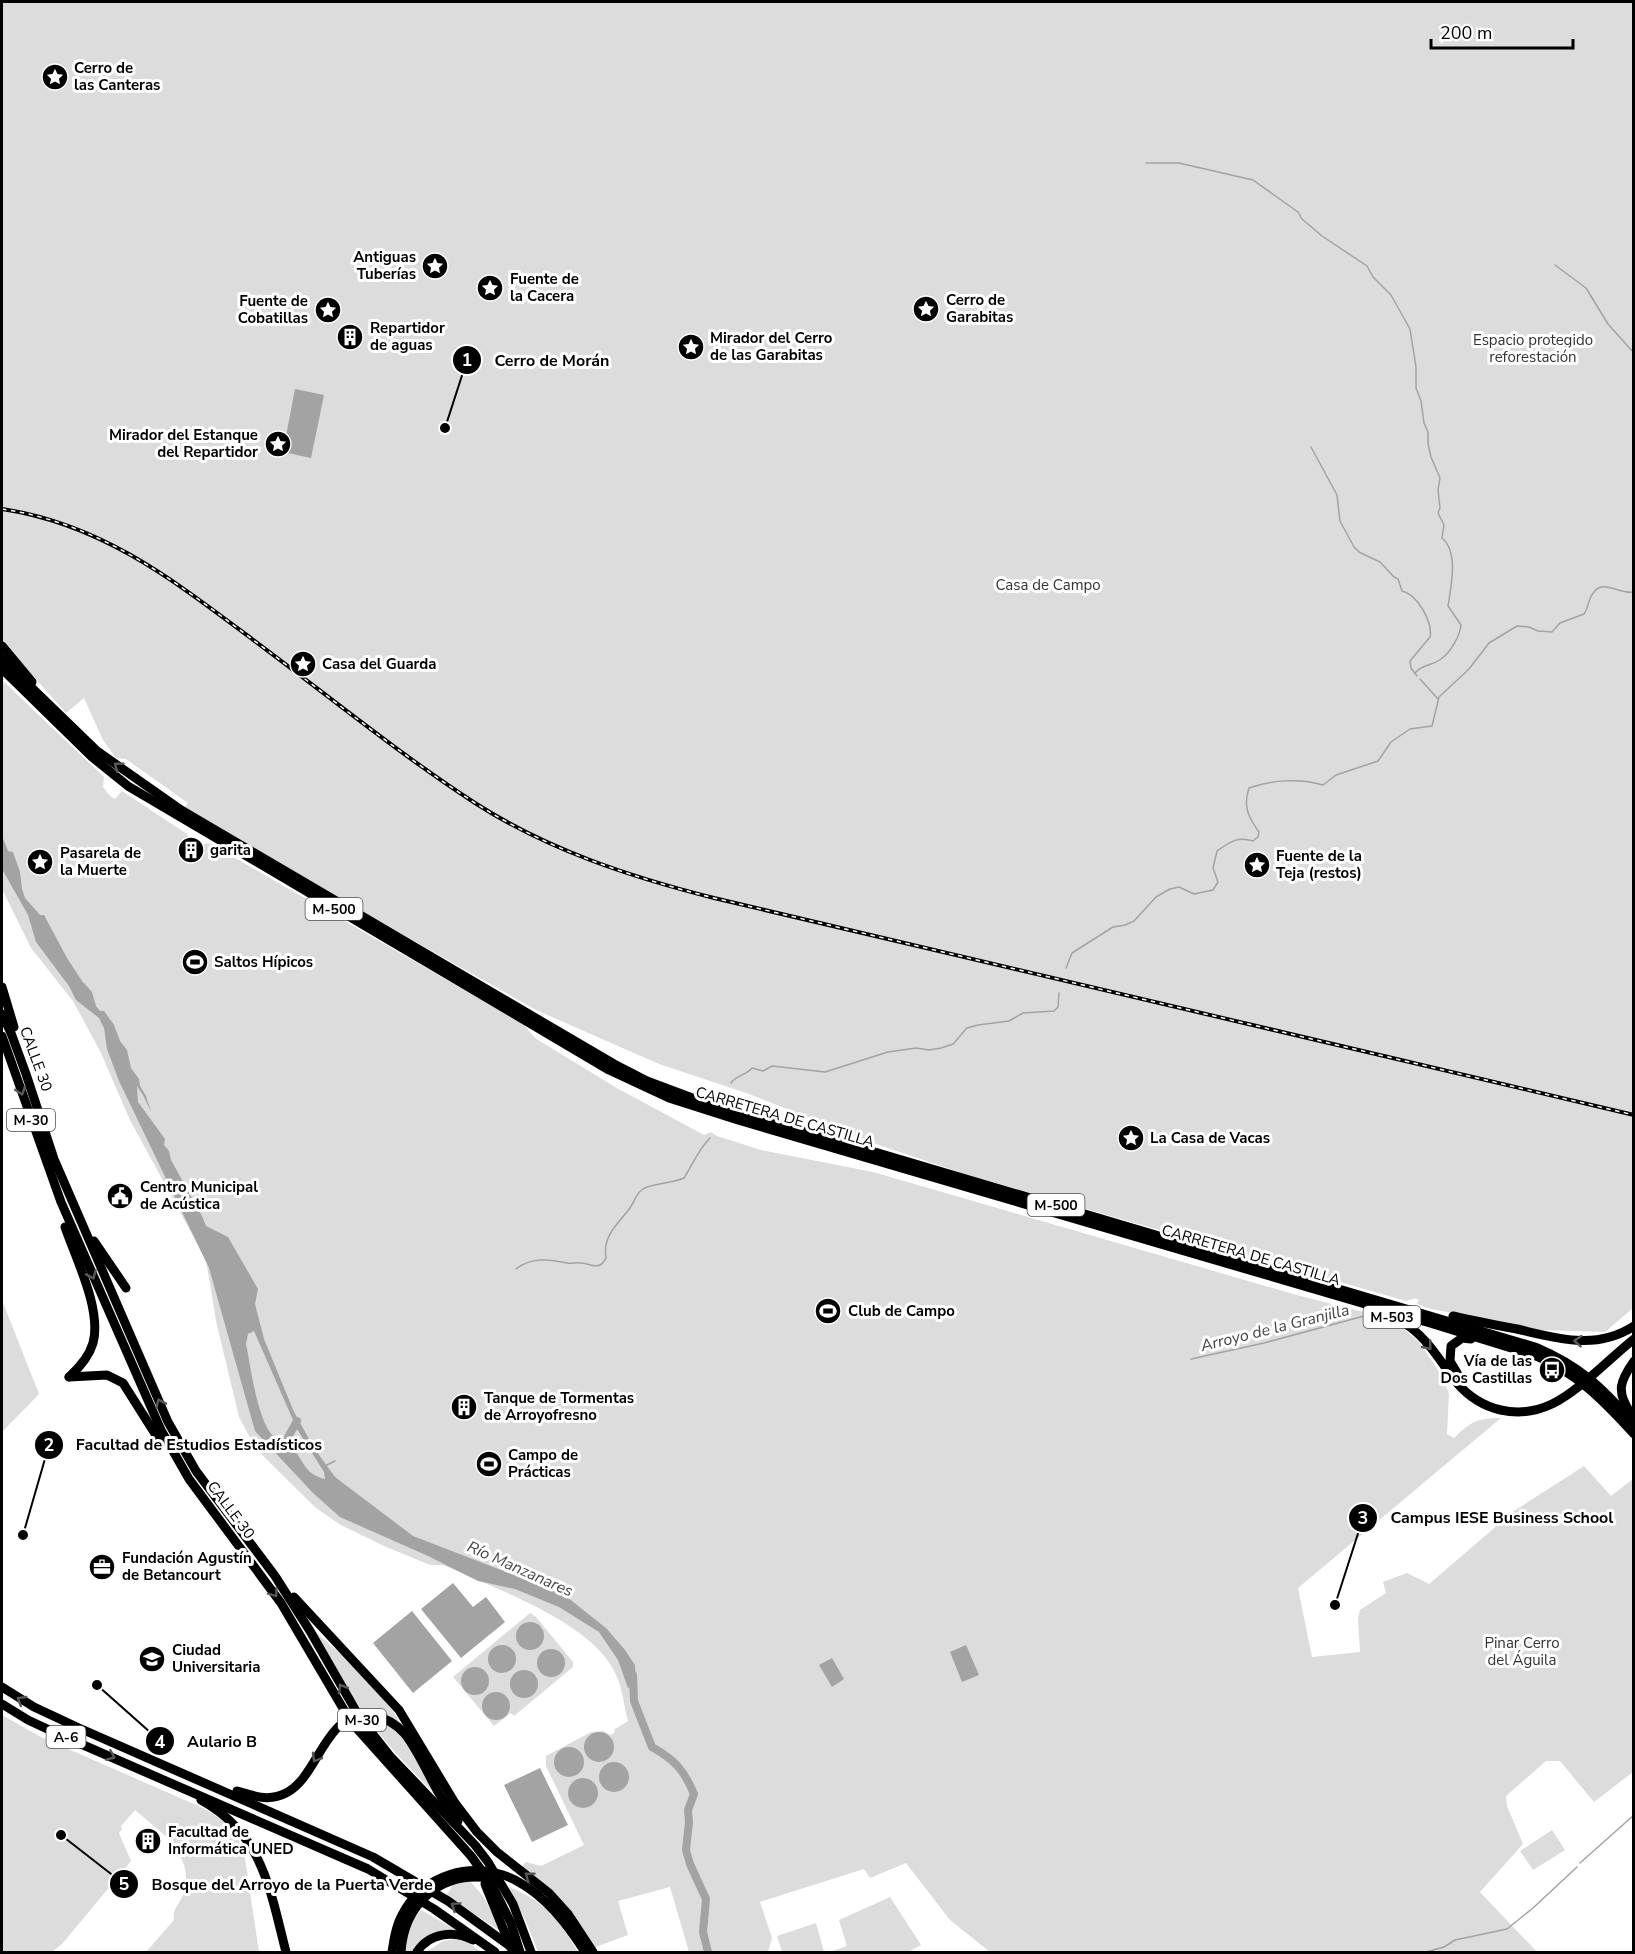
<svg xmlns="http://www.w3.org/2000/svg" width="1635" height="1954" viewBox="0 0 1635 1954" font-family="'Nunito Sans',sans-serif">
<rect width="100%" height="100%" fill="#fff"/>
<g fill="#dcdcdc">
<path d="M2 2H1633V1308L1605 1332 1540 1330 1431 1309 1417 1304 1419 1300 1416 1298 1406 1301 965 1174 873 1143 749 1094 659 1064 536 1010 356 908 185 807 188 803 126 759 116 758 103 740 84 698 66 713 2 641Z"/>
<path d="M2 680 104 777 103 787 110 796 115 799 122 791 187 834 189 840 201 846 206 843 211 844 523 1024 535 1038 615 1087 704 1135 711 1132 717 1136 761 1150 873 1172 1293 1294 1379 1316 1405 1330 1419 1342 1444 1379 1449 1394 1447 1434 1454 1438C1470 1422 1477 1418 1501 1418L1298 1588 1312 1657 1360 1652 1358 1618 1360 1610 1386 1593 1383 1582 1407 1573 1429 1584 1514 1511 1584 1466 1611 1496 1633 1479V1772L1594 1802 1560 1761H1546L1506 1796 1507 1806 1523 1844 1480 1892 1537 1952H990L950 1920 906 1863 870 1878 864 1869 760 1902 772 1938 768 1952H689L670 1887 618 1901 628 1935 593 1948 573 1913 521 1867 526 1862 541 1866 584 1845 546 1766V1756L591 1732 603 1731 611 1735 614 1733 615 1729 628 1721C623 1703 623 1686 613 1669 588 1621 492 1587 443 1565H430L384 1546 341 1525 316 1508 256 1449 239 1417 216 1321 206 1260 130 1120 100 1051 73 1001 31 948 2 889Z"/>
<path d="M2 1300 39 1394 2 1432Z"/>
<path d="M530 1613 536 1617 573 1662V1667L514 1716 511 1713 494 1726 453 1677Z"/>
<path d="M315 1631C332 1647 351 1661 367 1678 399 1712 415 1749 432 1791 399 1759 368 1723 344 1684 334 1667 325 1649 315 1631Z"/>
<path d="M2 1715 41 1737 203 1808 222 1820 230 1828 237 1836 244 1852 259 1952H146L174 1920C172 1909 179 1905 183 1895 189 1876 186 1861 173 1847L175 1844 135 1810 121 1826 122 1829 119 1833 131 1861 62 1944 52 1952H2V1772C4 1753 2 1734 2 1715Z"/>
<path d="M1552 1830 1565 1850 1533 1870 1520 1851Z"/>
<path d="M469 1880 483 1896 502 1932 446 1896 455 1881Z"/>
<path d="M509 1887C545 1901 559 1920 578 1952H538L528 1926Z"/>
<path d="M890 1897 921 1945 908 1952H830L847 1946 839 1920Z"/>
<path d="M421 1910 461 1933 445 1932 418 1952H404L409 1924Z"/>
<path d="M816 1923 824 1952H782L777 1936Z"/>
<path d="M455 1939 467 1942 482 1952H426L443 1941Z"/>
</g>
<g fill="#a3a3a3" fill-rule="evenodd">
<path d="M295 389 324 395 311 458 283 452Z"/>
<path d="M2 836 8 851 13 852 20 872 22 889 25 898 40 915H44L67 958 82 981 92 992 96 1006 100 1011H104L114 1025 120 1041 127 1050 131 1068 139 1079 140 1086 146 1096 151 1112 143 1095 137 1086 138 1102 165 1139 164 1145 169 1151 171 1160 202 1216 206 1226 228 1237 258 1289 255 1304 264 1339 294 1412 314 1448 335 1477 413 1536 563 1594 606 1628 625 1650 635 1665 636 1684 628 1688 618 1660 599 1632 559 1607 515 1589 478 1581 428 1556 340 1517 313 1493 255 1431 209 1268 119 1081 107 1049 104 1028 99 1018 76 1000 69 986 36 942 28 915 2 869ZM254 1331 297 1429 324 1472 325 1479C306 1475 304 1462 293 1448 288 1441 280 1442 274 1437 257 1421 251 1367 246 1344L248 1334Z"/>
<path d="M453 1583 473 1607 486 1597 505 1622 461 1658 421 1609Z"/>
<path d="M412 1611 452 1661 413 1693 373 1643Z"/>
<circle cx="530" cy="1636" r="14"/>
<path d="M966 1645 979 1675 962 1682 950 1652Z"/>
<circle cx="502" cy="1659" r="14"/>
<circle cx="551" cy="1663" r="14"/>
<path d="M832 1658 844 1679 832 1687 819 1665Z"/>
<circle cx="475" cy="1681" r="14"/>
<circle cx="524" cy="1684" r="14"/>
<circle cx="496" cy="1706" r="14"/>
<circle cx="599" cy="1747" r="15"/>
<circle cx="569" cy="1762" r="15"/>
<circle cx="614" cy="1777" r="15"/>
<path d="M540 1768 568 1825 532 1842 504 1785Z"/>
<circle cx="583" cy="1793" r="15"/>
</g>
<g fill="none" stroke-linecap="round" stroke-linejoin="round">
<g stroke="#a3a3a3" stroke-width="1.5">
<path d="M1146 163H1179L1253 180 1298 212 1302 219 1322 236 1367 266 1373 277 1391 295 1410 329 1416 367V388L1421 401 1424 423 1428 432V444L1431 457 1440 478 1438 490 1440 508 1438 513 1444 525 1442 538C1459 552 1451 587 1448 606L1461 625C1460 636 1450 653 1441 659 1432 666 1422 664 1415 673"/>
<path d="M1555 265 1586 288 1608 324 1634 353"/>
<path d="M1311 447 1337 495 1340 521 1354 547 1359 552 1380 562 1394 577 1398 579 1402 591C1417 594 1433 622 1430 637L1410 661 1411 668 1417 676"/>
<path d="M1420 679 1438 699"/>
<path d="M1066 968 1072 953 1113 927 1125 925 1134 921 1156 897 1170 889 1179 887 1194 894 1213 890 1218 882 1213 868 1217 851C1230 842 1237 836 1253 841L1258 837 1259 832C1248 817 1243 806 1249 788 1271 780 1300 778 1323 785L1336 775 1378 761 1391 742 1410 729 1432 726 1439 697 1469 669 1489 643 1517 626 1529 627 1538 631 1552 632 1560 623 1584 614C1589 607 1588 598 1594 592 1604 579 1620 595 1634 592"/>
<path d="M731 1083C736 1075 747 1075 752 1068L763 1071 772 1066 825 1072 888 1052 916 1048 929 1050 941 1048 953 1044 967 1028 978 1025 1009 1021 1023 1013 1054 1011 1058 1007 1059 993"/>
<path d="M516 1269C531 1257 549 1259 567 1263 572 1264 577 1262 581 1263 588 1263 594 1268 600 1265 604 1263 604 1261 606 1258 602 1236 618 1224 630 1208 635 1201 637 1190 647 1187 659 1183 672 1183 684 1178 693 1164 698 1150 710 1138"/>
<path d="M1191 1359 1264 1343 1364 1316"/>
<path d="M325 1466 335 1461"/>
<path d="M1580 1863 1634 1815"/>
<path d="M1426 1952 1444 1947 1455 1940 1507 1929 1533 1908 1577 1867"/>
</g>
<g stroke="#a3a3a3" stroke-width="8">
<path d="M281 1450 297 1421"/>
<path d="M633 1675 634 1701 652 1747C675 1760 684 1770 694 1794L688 1810 689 1822 686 1850 690 1864 706 1899 703 1932 708 1952"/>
</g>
<g stroke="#000" stroke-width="9">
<path d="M2 646 32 682"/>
<path d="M2 659 97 751 181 810 614 1064 647 1081 695 1099 1535 1347C1580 1366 1602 1387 1634 1424"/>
<path d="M2 669 92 757 128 786 609 1070 669 1098 738 1120 1430 1323 1534 1355C1576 1372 1604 1401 1634 1434"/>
<path d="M2 987 14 1027"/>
<path d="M2 1014 11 1033 26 1074 54 1159 168 1422 196 1471 275 1576 310 1631 360 1718 390 1756 475 1845 488 1862 513 1904 531 1952"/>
<path d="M2 1036 61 1202 161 1430 189 1479 281 1603 351 1722 471 1856 492 1885 511 1923 520 1952"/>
<path d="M65 1227C76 1259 102 1310 93 1343 89 1357 79 1368 69 1377"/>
<path d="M94 1241 126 1288"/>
<path d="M1386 1315C1394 1318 1404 1322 1410 1327 1430 1342 1442 1364 1457 1383 1481 1411 1518 1420 1552 1404 1578 1392 1610 1358 1634 1339"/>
<path d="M1453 1316C1474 1321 1495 1325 1517 1329 1556 1338 1596 1351 1634 1326"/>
<path d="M1459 1376 1450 1361 1451 1346 1462 1338 1471 1339"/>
<path d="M69 1377 107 1375 123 1383 161 1443"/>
<path d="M1630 1412C1616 1391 1620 1381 1634 1361"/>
<path d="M294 1597 399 1710 455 1803 477 1832 497 1852 549 1893 568 1914 593 1952"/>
<path d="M2 1687 34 1707 79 1728 373 1857 448 1901 518 1952"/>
<path d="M2 1704 28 1720 58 1734 368 1869 434 1909 495 1952"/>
<path d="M237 1791C254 1796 269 1802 286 1793 320 1776 325 1707 374 1716 386 1718 397 1725 405 1734 418 1751 427 1772 437 1790 443 1801 451 1811 458 1821"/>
<path d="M201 1800C263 1834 270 1890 286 1952"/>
<path d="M485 1884 511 1948"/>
<path d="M392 1952C394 1940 395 1928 401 1917 421 1874 474 1859 515 1880 546 1896 567 1924 585 1952"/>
<path d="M401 1952C404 1905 439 1871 489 1878"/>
<path d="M417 1952C429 1933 453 1930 473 1940"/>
</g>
<defs>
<path id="rail" d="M2 509C102 524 173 580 252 639 326 694 398 753 475 803 548 850 631 877 714 898L1634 1115"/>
</defs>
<use href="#rail" stroke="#000" stroke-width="4"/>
<use href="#rail" stroke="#fff" stroke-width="1.5" stroke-dasharray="4.5" stroke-linecap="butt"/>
</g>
<defs><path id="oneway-chevron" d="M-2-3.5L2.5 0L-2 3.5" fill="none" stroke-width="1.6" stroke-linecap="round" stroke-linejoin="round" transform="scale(1.5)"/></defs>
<g stroke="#595959">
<use href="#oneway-chevron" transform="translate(118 766) rotate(-143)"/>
<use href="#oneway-chevron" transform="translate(21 1091) rotate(72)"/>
<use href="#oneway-chevron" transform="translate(92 1275) rotate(66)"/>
<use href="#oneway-chevron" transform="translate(1578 1341) rotate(-176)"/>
<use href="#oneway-chevron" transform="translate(1428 1346) rotate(51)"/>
<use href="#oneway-chevron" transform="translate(160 1403) rotate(-114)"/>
<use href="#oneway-chevron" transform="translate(274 1593) rotate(54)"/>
<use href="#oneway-chevron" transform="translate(342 1688) rotate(-121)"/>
<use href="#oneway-chevron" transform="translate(21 1700) rotate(-149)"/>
<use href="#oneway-chevron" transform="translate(111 1756) rotate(23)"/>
<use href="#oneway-chevron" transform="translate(316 1758) rotate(120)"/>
<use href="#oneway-chevron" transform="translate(529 1876) rotate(-143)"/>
<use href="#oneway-chevron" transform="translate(455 1906) rotate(-146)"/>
</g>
<defs>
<symbol id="sight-disc" viewBox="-11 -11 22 22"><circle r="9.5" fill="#000" stroke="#fff"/><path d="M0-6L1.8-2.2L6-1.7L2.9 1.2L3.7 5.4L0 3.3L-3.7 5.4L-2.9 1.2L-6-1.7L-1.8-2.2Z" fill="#fff"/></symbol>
<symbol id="building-disc" viewBox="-11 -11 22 22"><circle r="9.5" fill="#000" stroke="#fff"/><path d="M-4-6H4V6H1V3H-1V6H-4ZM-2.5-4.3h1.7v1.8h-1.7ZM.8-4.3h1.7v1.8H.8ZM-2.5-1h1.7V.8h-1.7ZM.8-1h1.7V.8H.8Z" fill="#fff"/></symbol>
<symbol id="stadium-disc" viewBox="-11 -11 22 22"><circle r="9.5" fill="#000" stroke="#fff"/><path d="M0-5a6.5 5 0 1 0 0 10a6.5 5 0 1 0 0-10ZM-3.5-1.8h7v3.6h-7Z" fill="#fff"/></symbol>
<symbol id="civic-disc" viewBox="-11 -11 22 22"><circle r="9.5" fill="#000" stroke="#fff"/><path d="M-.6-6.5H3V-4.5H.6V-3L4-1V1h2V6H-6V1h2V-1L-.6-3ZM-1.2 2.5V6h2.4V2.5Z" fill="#fff"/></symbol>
<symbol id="bus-disc" viewBox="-11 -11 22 22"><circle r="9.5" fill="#000" stroke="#fff"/><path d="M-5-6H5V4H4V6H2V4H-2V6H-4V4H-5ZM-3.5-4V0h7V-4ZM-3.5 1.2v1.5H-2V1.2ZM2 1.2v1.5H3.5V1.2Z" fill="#fff"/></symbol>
<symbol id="office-disc" viewBox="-11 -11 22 22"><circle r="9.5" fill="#000" stroke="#fff"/><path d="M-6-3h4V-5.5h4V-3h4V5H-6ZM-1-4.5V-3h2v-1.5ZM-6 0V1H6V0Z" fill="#fff"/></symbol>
<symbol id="university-disc" viewBox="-11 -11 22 22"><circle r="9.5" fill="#000" stroke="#fff"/><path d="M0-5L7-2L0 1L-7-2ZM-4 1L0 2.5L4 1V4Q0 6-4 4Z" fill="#fff"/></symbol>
</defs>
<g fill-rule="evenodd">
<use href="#sight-disc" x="40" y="62" width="30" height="30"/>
<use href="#sight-disc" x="420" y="251" width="30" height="30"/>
<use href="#sight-disc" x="475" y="273" width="30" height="30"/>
<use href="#sight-disc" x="911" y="294" width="30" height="30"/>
<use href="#sight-disc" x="313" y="295" width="30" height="30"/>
<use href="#building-disc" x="335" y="322" width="30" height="30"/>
<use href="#sight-disc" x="676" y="332" width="30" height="30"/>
<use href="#sight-disc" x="263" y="429" width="30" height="30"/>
<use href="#sight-disc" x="288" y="649" width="30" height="30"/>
<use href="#building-disc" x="176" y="835" width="30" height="30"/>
<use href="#sight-disc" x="25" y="847" width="30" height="30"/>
<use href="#sight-disc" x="1242" y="850" width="30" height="30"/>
<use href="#stadium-disc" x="180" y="947" width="30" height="30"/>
<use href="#sight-disc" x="1116" y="1123" width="30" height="30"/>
<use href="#civic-disc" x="105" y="1181" width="30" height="30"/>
<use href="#stadium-disc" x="813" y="1296" width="30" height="30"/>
<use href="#bus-disc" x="1537" y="1355" width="30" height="30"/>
<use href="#building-disc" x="449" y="1392" width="30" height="30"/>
<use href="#stadium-disc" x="474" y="1449" width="30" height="30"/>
<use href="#office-disc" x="87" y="1552" width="30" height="30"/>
<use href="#university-disc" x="137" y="1644" width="30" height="30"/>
<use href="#building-disc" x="133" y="1826" width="30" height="30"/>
</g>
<g text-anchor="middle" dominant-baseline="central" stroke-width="6" stroke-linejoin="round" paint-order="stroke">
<g fill="#fff" stroke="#4c4c4c" stroke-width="1.5">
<rect x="305.5" y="898" width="57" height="22" rx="4.5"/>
<rect x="7" y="1109" width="48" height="22" rx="4.5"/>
<rect x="1027.5" y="1194" width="57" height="22" rx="4.5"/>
<rect x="1363.5" y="1306" width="57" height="22" rx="4.5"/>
<rect x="338" y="1709" width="48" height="22" rx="4.5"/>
<rect x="46.5" y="1726" width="39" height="22" rx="4.5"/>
</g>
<g font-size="14" font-weight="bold" fill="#000">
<text x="334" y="909">M-500</text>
<text x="31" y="1120">M-30</text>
<text x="1056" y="1205">M-500</text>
<text x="1392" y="1317">M-503</text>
<text x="362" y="1720">M-30</text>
<text x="66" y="1737">A-6</text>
</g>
<g font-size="15" font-weight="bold" fill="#000" stroke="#fff" text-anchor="start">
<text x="74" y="68">Cerro de<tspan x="74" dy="17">las Canteras</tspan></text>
<text x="416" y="257" text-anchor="end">Antiguas<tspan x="416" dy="17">Tuberías</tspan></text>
<text x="510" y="279">Fuente de<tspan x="510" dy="17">la Cacera</tspan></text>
<text x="946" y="300">Cerro de<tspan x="946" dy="17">Garabitas</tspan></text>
<text x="308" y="301" text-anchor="end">Fuente de<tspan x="308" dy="17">Cobatillas</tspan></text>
<text x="370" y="328">Repartidor<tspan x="370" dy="17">de aguas</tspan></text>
<text x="710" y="338">Mirador del Cerro<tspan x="710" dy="17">de las Garabitas</tspan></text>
<text x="258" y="435" text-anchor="end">Mirador del Estanque<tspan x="258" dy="17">del Repartidor</tspan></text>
<text x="322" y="664">Casa del Guarda</text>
<text x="210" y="850">garita</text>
<text x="60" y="853">Pasarela de<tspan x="60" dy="17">la Muerte</tspan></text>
<text x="1276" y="856">Fuente de la<tspan x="1276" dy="17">Teja (restos)</tspan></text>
<text x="214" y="962">Saltos Hípicos</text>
<text x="1150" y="1138">La Casa de Vacas</text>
<text x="140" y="1187">Centro Municipal<tspan x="140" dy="17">de Acústica</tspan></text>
<text x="848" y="1311">Club de Campo</text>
<text x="1532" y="1361" text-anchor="end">Vía de las<tspan x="1532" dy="17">Dos Castillas</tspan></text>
<text x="484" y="1398">Tanque de Tormentas<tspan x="484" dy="17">de Arroyofresno</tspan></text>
<text x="508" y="1455">Campo de<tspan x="508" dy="17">Prácticas</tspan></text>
<text x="122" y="1558">Fundación Agustín<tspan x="122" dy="17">de Betancourt</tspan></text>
<text x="172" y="1650">Ciudad<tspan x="172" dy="17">Universitaria</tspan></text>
<text x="168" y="1832">Facultad de<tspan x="168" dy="17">Informática UNED</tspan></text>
</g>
<g font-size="15" fill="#333" stroke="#fff">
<text x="1533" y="340">Espacio protegido<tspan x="1533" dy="17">reforestación</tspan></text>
<text x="1048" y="585">Casa de Campo</text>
<text x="1522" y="1643">Pinar Cerro<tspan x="1522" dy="17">del Águila</tspan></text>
</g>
<g font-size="15" fill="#000" stroke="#fff">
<text transform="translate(36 1059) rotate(70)">CALLE 30</text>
<text transform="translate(785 1117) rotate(16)">CARRETERA DE CASTILLA</text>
<text transform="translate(1251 1255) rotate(16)">CARRETERA DE CASTILLA</text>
<text transform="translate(231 1510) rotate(53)">CALLE 30</text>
</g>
<g font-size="16" font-style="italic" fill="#444" stroke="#fff">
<text transform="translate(1275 1328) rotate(-14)">Arroyo de la Granjilla</text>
<text transform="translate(520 1569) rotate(24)">Río Manzanares</text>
</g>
</g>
<path fill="none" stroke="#000" stroke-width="2" d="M445 428L467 360M23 1535L49 1445M1335 1605L1363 1518M97 1685L160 1741M61 1835L124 1884"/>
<g fill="#000" stroke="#fff" stroke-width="2">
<circle cx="445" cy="428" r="6"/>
<circle cx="23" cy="1535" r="6"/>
<circle cx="1335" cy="1605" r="6"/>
<circle cx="97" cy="1685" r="6"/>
<circle cx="61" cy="1835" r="6"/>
<circle cx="467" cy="360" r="15"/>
<circle cx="49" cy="1445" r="15"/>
<circle cx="1363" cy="1518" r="15"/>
<circle cx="160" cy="1741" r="15"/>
<circle cx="124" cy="1884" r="15"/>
</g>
<g font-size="18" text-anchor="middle" font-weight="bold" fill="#fff">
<text x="467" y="366">1</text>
<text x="49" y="1451">2</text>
<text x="1363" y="1524">3</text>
<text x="160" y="1748">4</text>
<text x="124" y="1890">5</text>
</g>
<g font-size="16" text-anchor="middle" font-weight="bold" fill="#000" stroke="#fff" stroke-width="6" stroke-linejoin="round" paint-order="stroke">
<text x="552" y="366">Cerro de Morán</text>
<text x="199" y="1450">Facultad de Estudios Estadísticos</text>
<text x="1502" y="1523">Campus IESE Business School</text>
<text x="222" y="1747">Aulario B</text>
<text x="292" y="1890">Bosque del Arroyo de la Puerta Verde</text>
</g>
<rect width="1635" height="1954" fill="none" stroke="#000000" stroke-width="6"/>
<path d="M1431 39v9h142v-9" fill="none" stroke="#000000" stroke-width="3"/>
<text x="1440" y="39" font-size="18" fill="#000000" stroke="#ffffff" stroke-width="4.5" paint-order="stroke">200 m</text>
</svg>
